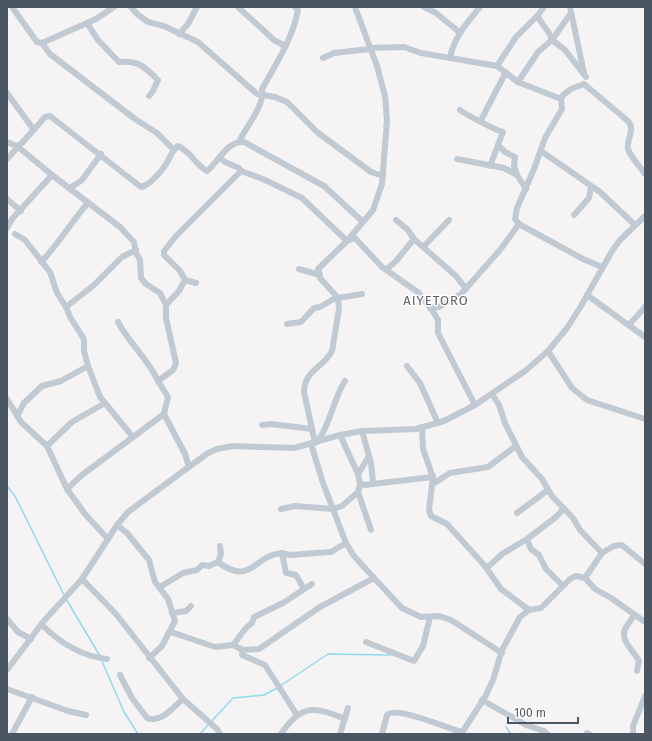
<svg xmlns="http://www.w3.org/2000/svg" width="652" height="741" viewBox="0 0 652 741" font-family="'Fira Sans',sans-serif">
<rect width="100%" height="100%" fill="#f5f3f3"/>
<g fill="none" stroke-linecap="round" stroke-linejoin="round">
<g stroke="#90daee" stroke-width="1.5">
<path d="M7 486 15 496 64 595"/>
<path d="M66 599 100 656"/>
<path d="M102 661 124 712 138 734"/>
<path d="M280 686 328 654 390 655"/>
<path d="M211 722 233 698 264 695 277 688"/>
<path d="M506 727 511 734"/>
<path d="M200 734 208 725"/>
</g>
<g stroke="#c1cad2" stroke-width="6">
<path d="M12 7 37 42 42 43 96 19 114 7"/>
<path d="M131 7 137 14 148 22 164 26 198 42 257 94 275 97 287 102 317 132 371 172 383 176"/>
<path d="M238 7 274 40 285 46"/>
<path d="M424 7 436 13 459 32"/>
<path d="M544 7 538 15C540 25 550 30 552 40L565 50 586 77"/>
<path d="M570 7 584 73"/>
<path d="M87 23 98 40 119 62C138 60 144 66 158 80L153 91 149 96"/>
<path d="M179 34 188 24 197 7"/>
<path d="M42 43 50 54 135 119 157 133 173 149"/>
<path d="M370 48 404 47 421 53 497 66 518 82 561 99"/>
<path d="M450 57C455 36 466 24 480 7"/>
<path d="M323 58 334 53 370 49"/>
<path d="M497 66 516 37 538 15"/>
<path d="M518 82 538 52 552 40 571 13"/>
<path d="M7 93 34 130"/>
<path d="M460 110C465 114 497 131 503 132L498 145 505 152 515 157 514 166 517 175"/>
<path d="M481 120 506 72"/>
<path d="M7 142 17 146 52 175 120 227 134 242 136 253 140 260 141 278 146 284 160 293 166 305 179 291 185 280 180 271 164 255V251L176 236 241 171"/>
<path d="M239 142C246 126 265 106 262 89 276 64 293 38 298 10L295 7"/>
<path d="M17 146 22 143 45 117 50 116 141 187C150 185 162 171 166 164 171 157 171 151 178 146 192 152 195 165 207 171 218 163 227 140 244 142L324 186 362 221"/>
<path d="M541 151 600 192 635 225"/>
<path d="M220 158 225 162 239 168 241 171 263 179 302 198 347 241 355 238 382 267 419 293 434 313 438 320V333L475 405"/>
<path d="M7 159 18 147"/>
<path d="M457 159 504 168 517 175 526 189"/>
<path d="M490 166 498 145"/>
<path d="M70 188 82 180 101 154"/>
<path d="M7 199 21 211"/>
<path d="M574 215 589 198 591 187"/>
<path d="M396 220 408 230 414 239 456 276 466 289"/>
<path d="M7 228 12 219 52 175"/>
<path d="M15 234 25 240 50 272 57 293 66 307 70 317 84 339V351L88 366 100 397 133 437"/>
<path d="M424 246 449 220"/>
<path d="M41 262C59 244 71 222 88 203"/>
<path d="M602 267 583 259 519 224 515 219 517 208 534 169 545 138 562 109 561 99 563 95 571 89 584 84 628 121C636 130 626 139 628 149 631 158 640 166 645 174"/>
<path d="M299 269 320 275"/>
<path d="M387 269 396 261 414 239"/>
<path d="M185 280 196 283"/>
<path d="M587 295 645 337"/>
<path d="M338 298 362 294"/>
<path d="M166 305V318L176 363 173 370 158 381 168 397 164 414 185 454 189 467"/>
<path d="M66 307 94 285 122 257 136 250"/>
<path d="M430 308 439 307 461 294 500 250 519 224"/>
<path d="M118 322C129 343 148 359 158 381"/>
<path d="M287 324 301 322 314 308 320 307 337 297"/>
<path d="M629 325 645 307"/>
<path d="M548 351 572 388 587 400 645 419"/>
<path d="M407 366 420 383 438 423"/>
<path d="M492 394 499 405 505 423 522 457 542 479 552 496 573 518 580 530 602 553 585 578"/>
<path d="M7 399 21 422 47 446 67 489 85 514 108 539"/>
<path d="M17 416 24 403 42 386 61 381 88 366"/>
<path d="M262 425 271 424 312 429"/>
<path d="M422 427 423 449 433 477 429 510 431 516 447 524 485 566 501 589 529 610"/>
<path d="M340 435 358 474 360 484"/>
<path d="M318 441C331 422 333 400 345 381"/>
<path d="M315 443 304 392C304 371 324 367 332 351L339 309 338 298 320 278 318 269 347 241 373 210 382 184 387 120 385 96 377 66 355 7"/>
<path d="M47 446 72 422 105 403"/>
<path d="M358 474 369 456"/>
<path d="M372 484 433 477"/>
<path d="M433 484 450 473 488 467 516 446"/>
<path d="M67 489 82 475 164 414"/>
<path d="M358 492 371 530"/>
<path d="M281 509 295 506 333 509 342 506 358 492 360 484 366 485 372 484 373 482 371 463 362 431"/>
<path d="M517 513 548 490"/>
<path d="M117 525 127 533 149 560 155 582 168 599 175 621 162 646 149 658"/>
<path d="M527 539 531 549 539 555 546 569 562 585"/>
<path d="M282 553 290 555 331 552 346 543"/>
<path d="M602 553 614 546 622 545 645 564"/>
<path d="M218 562C251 587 254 555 282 553L286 573 296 575 304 589"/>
<path d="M485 566H489L502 554 527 539 556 517 564 508"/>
<path d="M374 578 402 608 421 617 439 616 451 620 502 653"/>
<path d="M82 579 116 614 183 699 217 729 220 734"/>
<path d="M160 587 183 573 197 570 202 565 209 566 218 562 221 554 220 546"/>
<path d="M172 613 186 611 191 606"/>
<path d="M634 615C632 619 628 624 625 629 620 641 634 651 639 661L637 671"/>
<path d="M7 619 18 632 31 639"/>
<path d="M42 625C60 643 81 656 107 659"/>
<path d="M171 632 215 647 233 645 243 650 259 649 320 607 374 578 354 556 346 543 323 483 311 444"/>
<path d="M366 642 414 661 423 646 430 617"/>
<path d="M233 645 246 628 252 623 254 617 283 603 312 584"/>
<path d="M243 650 242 655 265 665 297 715"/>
<path d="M7 670 43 622 82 579 117 525 128 512 182 472 208 453 217 449 233 446 294 448 340 435 362 431 416 429 444 421 475 405 525 371 548 351 567 328 581 306 612 251 620 240 645 216"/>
<path d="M120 675 132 698 147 718C161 724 173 707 183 699"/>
<path d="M7 689 68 711 86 715"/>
<path d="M482 700 526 725 544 731 547 734"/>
<path d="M587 733 589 734"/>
<path d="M12 734 32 697"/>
<path d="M281 734C301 704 314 706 345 719"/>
<path d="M340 734 348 708"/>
<path d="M382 734 387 715C396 705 448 729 462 732"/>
<path d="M461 734 485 697 493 680 502 650 520 617 529 610 541 608 570 579 576 576 585 578 595 589 611 598 645 622"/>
<path d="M633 734V726L645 696"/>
</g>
</g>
<g text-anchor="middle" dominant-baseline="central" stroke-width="3" stroke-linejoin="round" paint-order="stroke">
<g font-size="13" letter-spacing="1" fill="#5f6368" stroke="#fff">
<text x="436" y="300">AIYETORO</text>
</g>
</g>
<rect width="652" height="741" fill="none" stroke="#4a5661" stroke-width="16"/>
<path d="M508 717v6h70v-6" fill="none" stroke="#4a5661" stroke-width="2"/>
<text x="514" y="717" font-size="12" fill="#4a5661" stroke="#ffffff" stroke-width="3" paint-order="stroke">100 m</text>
</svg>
